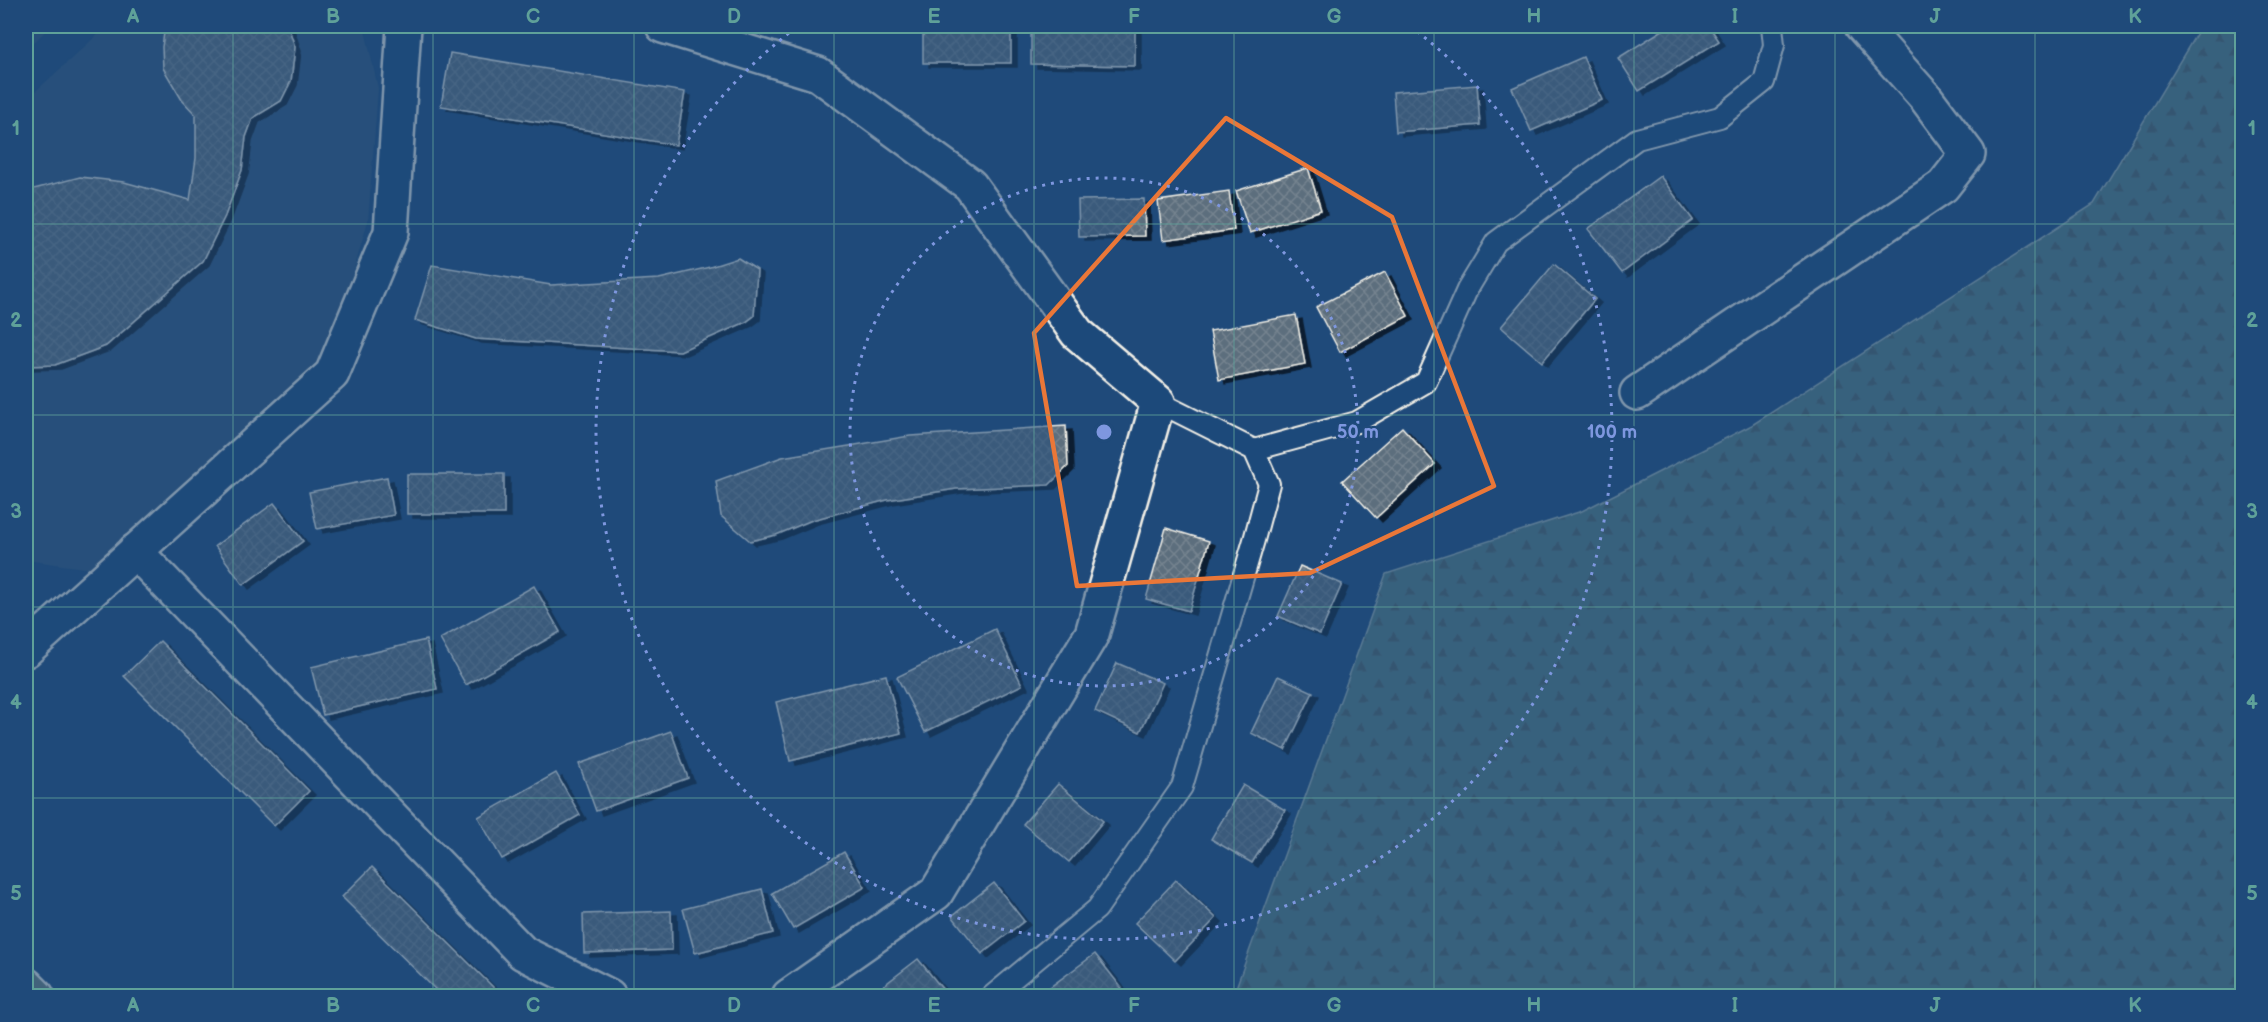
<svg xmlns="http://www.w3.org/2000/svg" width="2268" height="1022" viewBox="0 0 2268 1022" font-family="'Balsamiq Sans',sans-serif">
<defs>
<pattern id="forest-firs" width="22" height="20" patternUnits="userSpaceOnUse" patternTransform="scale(1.5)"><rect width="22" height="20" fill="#567b81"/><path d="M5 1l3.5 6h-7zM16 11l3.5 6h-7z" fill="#506466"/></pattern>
<pattern id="building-cross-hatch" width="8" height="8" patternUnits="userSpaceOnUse" patternTransform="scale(1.5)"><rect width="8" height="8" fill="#5c6e7d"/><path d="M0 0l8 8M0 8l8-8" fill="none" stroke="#74838f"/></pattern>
<filter id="shadow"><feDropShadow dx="6" dy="4" stdDeviation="0" flood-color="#0009"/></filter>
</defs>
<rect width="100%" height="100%" fill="#1f4a7a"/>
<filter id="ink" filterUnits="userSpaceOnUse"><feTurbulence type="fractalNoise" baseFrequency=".0167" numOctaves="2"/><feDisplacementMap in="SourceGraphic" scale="12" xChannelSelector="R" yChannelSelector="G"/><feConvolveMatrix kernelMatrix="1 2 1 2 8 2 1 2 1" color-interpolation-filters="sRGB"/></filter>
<g filter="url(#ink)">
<g fill="#31557b">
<path d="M26 26H51L26 50Z"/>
<path d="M107 26H364L378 88 368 221 326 366 91 569 26 560V100Z"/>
</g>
<path fill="url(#forest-firs)" stroke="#a5b6b4" stroke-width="1.5" d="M2201 26H2242V996H1233L1386 574 1582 511 1752 425 2094 204Z"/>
<g fill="url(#building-cross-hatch)" stroke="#f4f1e8" stroke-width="1.5" filter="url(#shadow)">
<path d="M165 26H288L295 47 291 81 281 101 253 118 246 137 242 170 225 216 203 261 106 346 55 365 26 366V191L80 177 124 182 190 200 196 158V115L182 100 163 68 162 47Z"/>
<rect x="923" y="26" width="88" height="37"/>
<path d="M1031 26H1135V66L1031 64Z"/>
<path d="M1669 26H1709L1719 41 1639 91 1618 58Z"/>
<path d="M450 53 685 92 676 145 441 106Z"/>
<path d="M1583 57 1602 100 1531 131 1512 88Z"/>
<path d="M1477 85 1480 125 1396 132 1393 92Z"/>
<path d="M1308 168 1321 210 1250 233 1236 191Z"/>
<path d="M1660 176 1693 220 1622 273 1588 229Z"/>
<path d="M1229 191 1234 230 1163 240 1158 201Z"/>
<path d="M1144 199 1145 236 1079 237 1078 200Z"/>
<path d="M738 258 757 270 754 316 746 322 680 351 476 339 415 320 432 265 551 285 659 279 710 267Z"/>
<path d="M1554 264 1595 299 1542 362 1501 327Z"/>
<path d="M1385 272 1408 316 1340 352 1316 307Z"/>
<path d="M1296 315 1305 364 1219 380 1210 331Z"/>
<path d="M1066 426 1068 466 1049 485 956 489 887 500 812 520 776 535 750 541 721 516 716 481 782 457 910 436Z"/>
<path d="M1402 427 1435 464 1376 518 1342 481Z"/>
<rect x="407" y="474" width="97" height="40"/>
<path d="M387 477 394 515 317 529 309 492Z"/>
<path d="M274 503 303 541 243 585 215 546Z"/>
<path d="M1166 528 1209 541 1189 611 1146 599Z"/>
<path d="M1300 566 1342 584 1320 634 1278 616Z"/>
<path d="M534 586 560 632 466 685 440 639Z"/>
<path d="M995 629 1022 685 925 732 897 677Z"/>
<path d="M426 640 437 689 323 715 311 667Z"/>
<path d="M160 641 309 791 274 826 124 676Z"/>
<path d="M1117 663 1163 683 1140 732 1095 711Z"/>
<path d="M886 675 901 733 790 761 776 702Z"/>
<path d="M1278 676 1313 692 1285 750 1251 733Z"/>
<path d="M671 731 688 778 596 811 579 764Z"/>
<path d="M556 773 580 815 502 859 478 817Z"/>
<path d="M1058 784 1103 821 1069 862 1023 824Z"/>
<path d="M1243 785 1285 810 1252 863 1211 839Z"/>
<path d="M844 852 865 887 793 929 772 893Z"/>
<path d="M372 867 502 996H442L342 897Z"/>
<path d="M1176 880 1216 918 1175 961 1135 923Z"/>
<path d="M994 883 1024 921 982 954 952 916Z"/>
<path d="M762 889 773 933 695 953 683 909Z"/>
<path d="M671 911 672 950 584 953 583 914Z"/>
<path d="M1095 954 1124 991 1117 996H1050L1046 990Z"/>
<path d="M918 959 948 996H870Z"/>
</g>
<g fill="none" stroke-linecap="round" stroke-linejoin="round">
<defs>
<g id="service">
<path d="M1254 450 1357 422 1426 382 1467 290 1496 242 1637 139 1720 117 1764 82 1774 45 1772 26"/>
<path d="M992 996 1097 909 1182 787 1254 540 1269 484 1254 450 1158 402"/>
</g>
<g id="minor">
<path d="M663 26 818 74 970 185 1077 333 1158 402 1092 634 936 893 789 996"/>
<path d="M1637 393 1943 186 1968 154 1926 98 1862 26"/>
<path d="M135 551 523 953 609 996"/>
<path d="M26 650 332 374 391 232 404 26"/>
</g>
<path id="trunk" d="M26 985 37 996"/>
</defs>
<use href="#service" stroke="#f4f1e8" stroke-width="24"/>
<use href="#minor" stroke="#f4f1e8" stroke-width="38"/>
<use href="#trunk" stroke="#f4f1e8" stroke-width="38"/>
<use href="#service" stroke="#1f4a7a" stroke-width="20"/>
<use href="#minor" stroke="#1f4a7a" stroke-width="33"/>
<use href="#trunk" stroke="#6c7f7c" stroke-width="33"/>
</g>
</g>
<path d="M0 0H2268V1022H0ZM1226 118 1392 217 1494 486 1310 573 1077 586 1034 333Z" fill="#1f4a7a" fill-opacity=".55" fill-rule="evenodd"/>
<path fill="none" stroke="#ea7738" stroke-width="4.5" stroke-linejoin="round" d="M1226 118 1392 217 1494 486 1310 573 1077 586 1034 333Z"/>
<path fill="none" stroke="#5fa199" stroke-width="1.5" stroke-opacity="0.55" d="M233 26V996M433 26V996M634 26V996M834 26V996M1034 26V996M1234 26V996M1434 26V996M1634 26V996M1835 26V996M2035 26V996M26 224H2242M26 415H2242M26 607H2242M26 798H2242"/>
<g fill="none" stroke="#7e97df" stroke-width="3" stroke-dasharray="3 6">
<circle cx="1104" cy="432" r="254"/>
<path d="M1410 26A508 508 0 1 1 798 26"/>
</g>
<circle cx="1104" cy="432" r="9" fill="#7e97df" stroke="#1f4a7a" stroke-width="3"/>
<g font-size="18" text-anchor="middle" font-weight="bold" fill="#7e97df" stroke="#1f4a7a" stroke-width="4.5" stroke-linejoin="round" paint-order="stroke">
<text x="1358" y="438">50 m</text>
<text x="1612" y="438">100 m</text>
</g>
<rect width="2268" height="1022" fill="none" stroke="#1f4a7a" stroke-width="66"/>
<rect x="33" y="33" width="2202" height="956" fill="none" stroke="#5fa199" stroke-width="2"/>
<g font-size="20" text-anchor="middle" font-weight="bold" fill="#5fa199">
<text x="133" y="23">A</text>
<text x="333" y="23">B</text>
<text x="533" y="23">C</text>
<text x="734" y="23">D</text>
<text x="934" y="23">E</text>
<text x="1134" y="23">F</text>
<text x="1334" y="23">G</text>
<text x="1534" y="23">H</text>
<text x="1735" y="23">I</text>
<text x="1935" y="23">J</text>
<text x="2135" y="23">K</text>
<text x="16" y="135">1</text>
<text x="2252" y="135">1</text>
<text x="16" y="327">2</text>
<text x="2252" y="327">2</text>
<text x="16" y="518">3</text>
<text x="2252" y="518">3</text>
<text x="16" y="709">4</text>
<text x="2252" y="709">4</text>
<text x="16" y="900">5</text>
<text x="2252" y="900">5</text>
<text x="133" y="1012">A</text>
<text x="333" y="1012">B</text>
<text x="533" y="1012">C</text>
<text x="734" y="1012">D</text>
<text x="934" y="1012">E</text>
<text x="1134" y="1012">F</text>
<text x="1334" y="1012">G</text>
<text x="1534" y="1012">H</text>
<text x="1735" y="1012">I</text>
<text x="1935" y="1012">J</text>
<text x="2135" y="1012">K</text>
</g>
</svg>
